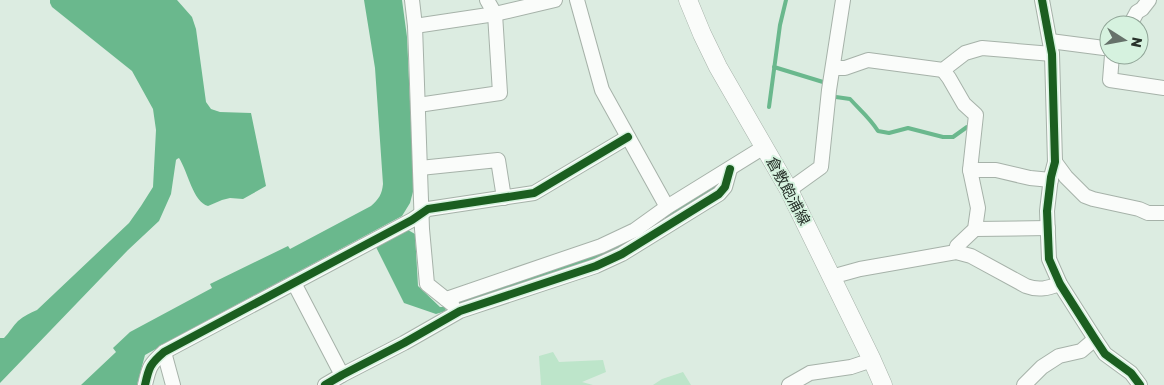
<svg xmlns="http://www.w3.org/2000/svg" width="1164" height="385" viewBox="0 0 1164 385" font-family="Rubik,'Noto Sans JP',sans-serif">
<rect width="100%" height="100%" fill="#dcece1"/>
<g fill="#bde5ca">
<path d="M553 352 559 362 603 360 606 372 582 382 593 385H541L539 356Z"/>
<path d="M683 372 691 385H653L662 379Z"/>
</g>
<g fill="#6ab88d">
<path d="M50 0H177L192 17 196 29 206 102 211 109 220 112 251 113 266 186 243 199 230 198 222 200 208 206C193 202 188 172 179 158L177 159 176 160 171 194 159 221 128 250 0 383V338H4C9 333 13 326 18 321 24 316 30 313 37 310L129 223 141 206 153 187 156 130 153 109 132 71 52 7 50 3Z"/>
<path d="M364 0H402L407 37 414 188 410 203 402 216 197 326 145 355 137 385H81L116 352 113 348 130 332 212 288 210 284 288 246 290 249 371 206C379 199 382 194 383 184L375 68Z"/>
<path d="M408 230 415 234 418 286 440 307H445L446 311 436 314 404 303 376 247Z"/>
</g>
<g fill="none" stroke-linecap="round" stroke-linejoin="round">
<g stroke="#6ab88d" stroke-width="4">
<path d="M774 67 823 82"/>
<path d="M836 97 850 99C860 110 870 118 878 131L889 133 908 128 943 137H953L967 127"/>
<path d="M769 107 780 25 786 0"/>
<path d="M667 218 717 184"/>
<path d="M455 304 530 278 591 258 620 246 638 236"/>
</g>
<defs>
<g id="minor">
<path d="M412 0 415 26 422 229 427 284 452 304"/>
<path d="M577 0 602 90 667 207"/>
<path d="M1042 0 1052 54 1055 162 1051 177 1047 211 1049 259 1060 284 1095 339 1105 354 1131 373 1140 385"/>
<path d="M1130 25 1137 12 1142 9 1149 0"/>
<path d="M415 26 495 14 555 0"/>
<path d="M1050 41 1104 48 1109 46"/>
<path d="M1112 55 1110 80 1164 88"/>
<path d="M833 68H845L868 60 943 70 965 53 982 48 1052 54"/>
<path d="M943 70 949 78 964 104 976 115 970 170 978 208 975 229 957 246 956 252"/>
<path d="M418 105 500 93 495 14 487 0"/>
<path d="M1055 162 1066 177 1085 196 1093 199 1139 209 1148 213H1164"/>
<path d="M420 168 498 160 504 198"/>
<path d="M970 170H996L1030 178 1051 180"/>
<path d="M789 190 821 167 829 90 843 0"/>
<path d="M975 229 1048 228"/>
<path d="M831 277 860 269 956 252 971 256 1026 286C1039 291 1048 288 1060 284"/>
<path d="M294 283 342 375"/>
<path d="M446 299 601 246 635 230 667 207 764 147"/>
<path d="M164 352 173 385"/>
<path d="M145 385C149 367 150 364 164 352L412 220 428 209 534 193 628 137"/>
<path d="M325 385 342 375 404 343 460 311 596 266 622 254 719 194 725 187 730 169"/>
<path d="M789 385 810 373 851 367 872 360"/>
<path d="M1024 385 1042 367 1059 356 1081 351 1095 339"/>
</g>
<path id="major" d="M688 0 702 34 718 67 789 190 872 360 883 385"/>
</defs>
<use href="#minor" stroke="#a6b2a9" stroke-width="16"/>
<use href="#major" stroke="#a6b2a9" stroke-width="19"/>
<use href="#minor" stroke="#fafcfa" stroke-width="14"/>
<use href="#major" stroke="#fafcfa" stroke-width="18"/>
<defs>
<g id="cycleway">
<path d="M1042 0 1052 54 1055 162 1051 177 1047 211 1049 259 1060 284 1095 339 1105 354 1131 373 1140 385"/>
<path d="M145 385C149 367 150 364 164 352L412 220 428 209 534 193 628 137"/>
<path d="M325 385 342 375 404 343 460 311 596 266 622 254 719 194 725 187 730 169"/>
</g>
</defs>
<use href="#cycleway" stroke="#d6f2df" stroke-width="11"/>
<use href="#cycleway" stroke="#1b5e20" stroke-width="8"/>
</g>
<g text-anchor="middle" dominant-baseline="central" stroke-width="4" stroke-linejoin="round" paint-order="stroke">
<g font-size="15" fill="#27312a" stroke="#d6f2df">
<text transform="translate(788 191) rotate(62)">倉敷飽浦線</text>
</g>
</g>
<g transform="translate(1124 40) rotate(101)"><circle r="24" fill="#d6f2df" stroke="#90a597"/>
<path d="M0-4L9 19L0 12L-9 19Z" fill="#66726a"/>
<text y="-8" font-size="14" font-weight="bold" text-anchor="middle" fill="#27312a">N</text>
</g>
</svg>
